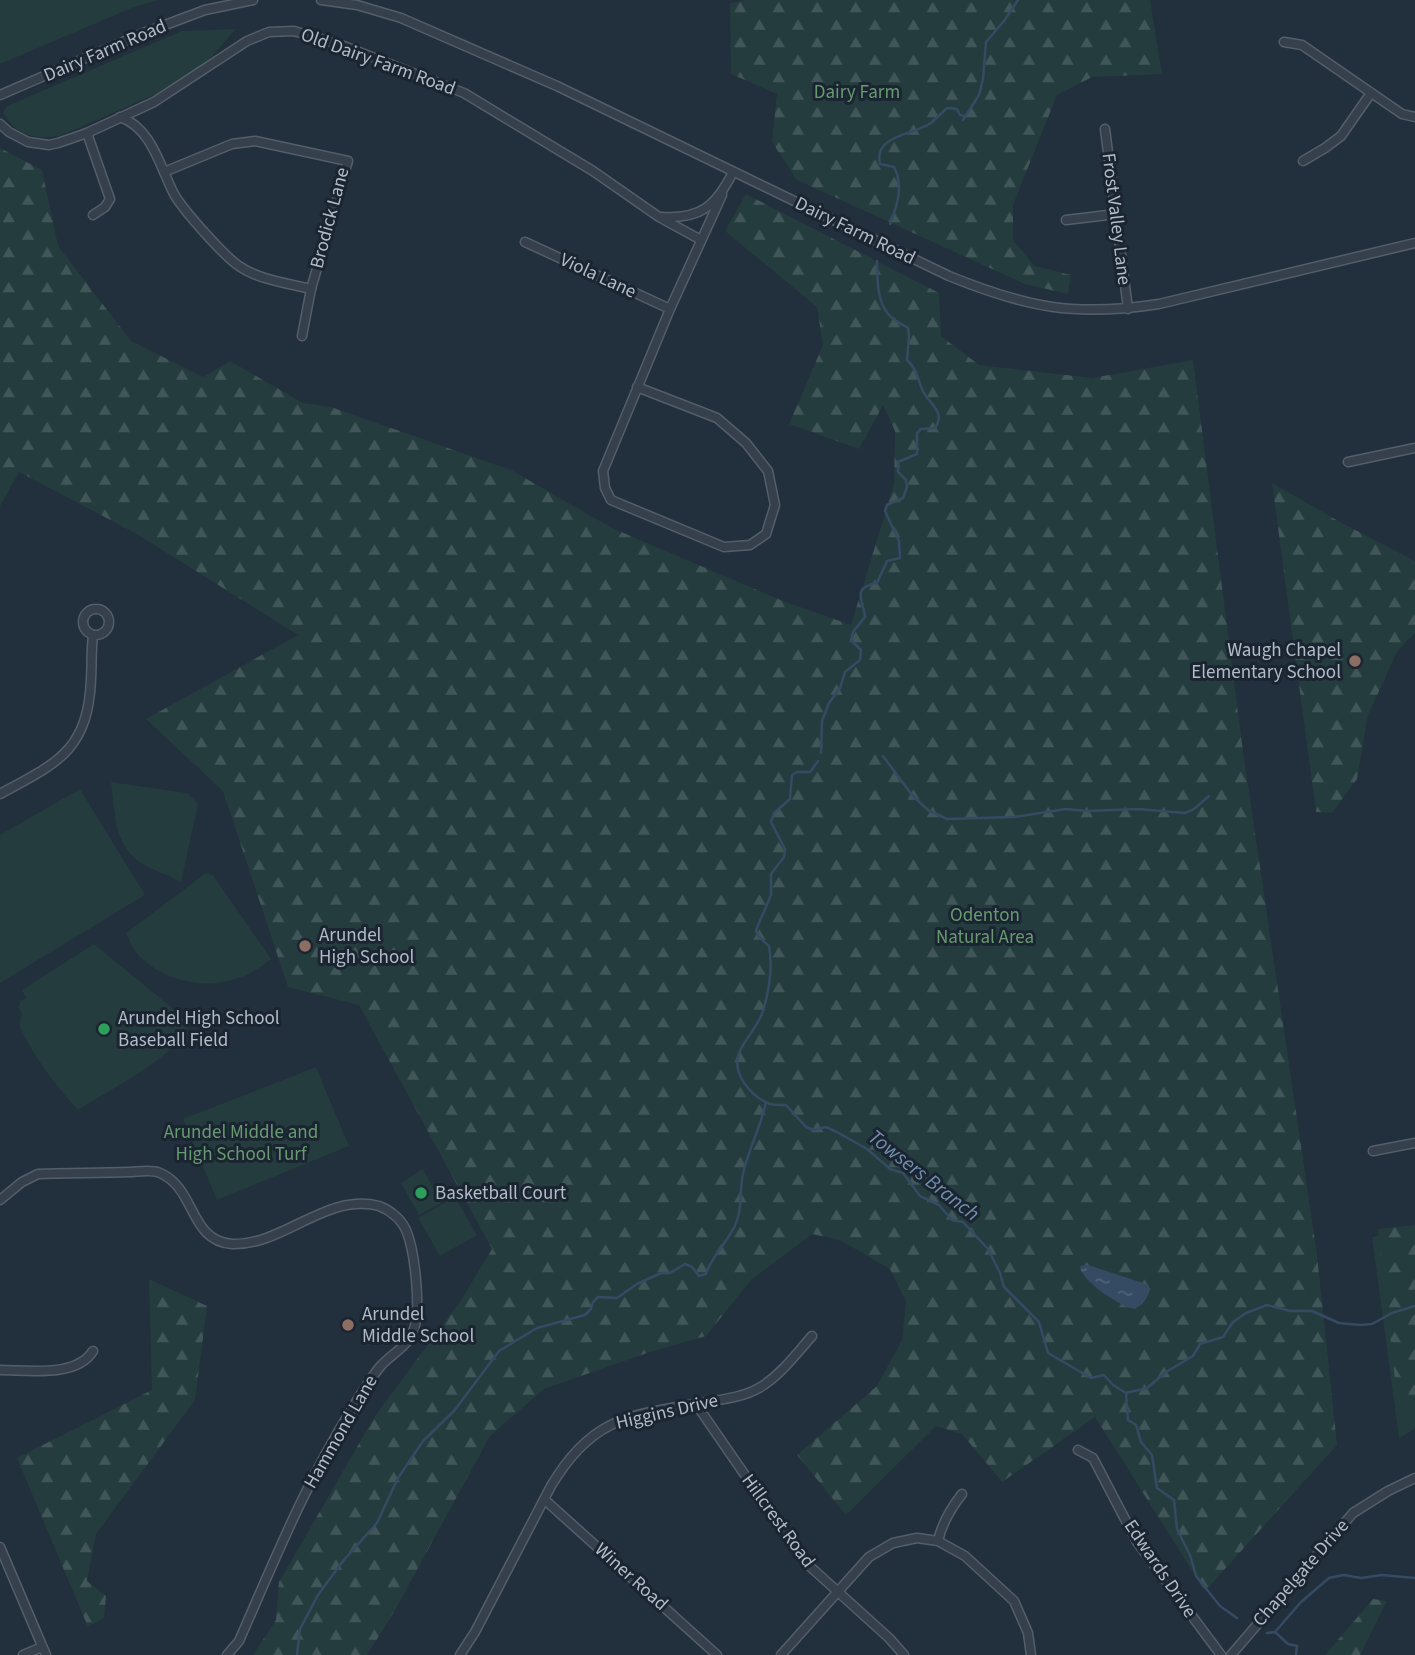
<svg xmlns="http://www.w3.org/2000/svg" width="1415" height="1655" viewBox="0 0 1415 1655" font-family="'Source Sans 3',sans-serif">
<defs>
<pattern id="forest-firs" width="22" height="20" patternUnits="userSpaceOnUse" patternTransform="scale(1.75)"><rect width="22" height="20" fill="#243c3d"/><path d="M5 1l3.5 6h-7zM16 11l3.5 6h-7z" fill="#415658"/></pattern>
<pattern id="water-ripples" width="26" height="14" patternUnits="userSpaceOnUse" patternTransform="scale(1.75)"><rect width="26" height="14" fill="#354b64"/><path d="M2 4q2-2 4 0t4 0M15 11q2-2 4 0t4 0" fill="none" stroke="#506379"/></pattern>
</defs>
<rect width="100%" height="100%" fill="#222f3c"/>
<g fill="#243c3d">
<path d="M0 0H157L132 8 0 64Z"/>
<path d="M236 29 208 61 168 89 62 135C38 141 16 136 3 113L7 106 182 31Z"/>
<path d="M111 782 187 793 198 804 181 883C169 874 153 871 141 863 113 844 115 812 111 782Z"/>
<path d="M80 789 145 895 0 983V835Z"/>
<path d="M206 873 213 875 271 959C233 992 177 992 140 957 134 951 130 941 126 933Z"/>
<path d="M94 944 172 1008 188 1024C183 1053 104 1093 78 1110 54 1083 34 1058 19 1025L22 1014 18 1007 21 1001 26 998 22 990Z"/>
<path d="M316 1067 349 1146 217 1200 183 1119Z"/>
<path d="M423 1169 441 1203 419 1215 401 1183Z"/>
<path d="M455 1197 477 1235 440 1256 418 1218Z"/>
<path d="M1403 1232 1415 1233V1428L1399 1439 1372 1237Z"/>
</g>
<g fill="url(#forest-firs)">
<path d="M746 0H1150L1162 74 1092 77 1057 95 1013 205V240L1035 266 1071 275 1068 294 1025 284 797 180 772 142 777 94 731 74 730 3Z"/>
<path d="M0 148 42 170 58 246 131 341 203 377 230 361 303 403 331 407 511 470 612 528 783 601 851 625 894 484 895 431 883 405 859 449 789 424 823 345 817 307 725 231 746 194 939 293 941 336 979 365 1092 378 1193 360 1242 744 1317 1255 1337 1445 1205 1591 1095 1417 1002 1482 962 1434 936 1426 846 1515 797 1455 877 1386 902 1340 906 1302 890 1269 840 1240 812 1234 752 1279 706 1336 647 1353 544 1389 490 1436 394 1612 367 1655H253L276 1620 279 1582 375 1416 461 1300 492 1249 359 1005 288 987 223 791 146 719 298 635 137 534 19 472 0 506Z"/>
<path d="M1272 483 1342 523 1415 561V632L1397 652 1368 715 1357 779 1332 813 1316 812Z"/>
<path d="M1415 1225V1404L1398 1406 1378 1229Z"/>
<path d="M149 1279 207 1306 195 1400 96 1534 87 1581 106 1596 104 1618 88 1627 17 1458 152 1390Z"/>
<path d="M1373 1599 1387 1601 1360 1655H1325Z"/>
</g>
<path fill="url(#water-ripples)" d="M1088 1265 1146 1284 1150 1290C1147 1299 1143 1304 1135 1309 1119 1306 1082 1282 1080 1266Z"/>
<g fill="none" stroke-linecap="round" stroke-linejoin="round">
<g stroke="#354b64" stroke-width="2.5">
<path d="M890 224C897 206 904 186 894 167L880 164C873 135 914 135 931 123 936 118 942 113 947 108L957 109 960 115 965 116 963 120 979 95 983 79 986 42 1004 21 1018 0"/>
<path d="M821 753 822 721 829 703 840 688 845 672 860 660 861 650 851 640 853 632 865 617C863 599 851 588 877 583L887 561 900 558 899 541 885 511 887 505 903 498 907 487 906 480 898 472V462L917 454V433L921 429 935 428C947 411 927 403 922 389 917 377 917 369 907 360L909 335 908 328C902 324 894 321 889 315 877 302 877 279 877 261"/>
<path d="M883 756 912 795 928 810 947 819 1014 817 1066 809 1087 811 1138 809 1185 813 1194 809 1209 796"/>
<path d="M818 761 810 772H797L792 775 790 799 774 813 771 822 785 849 784 857 771 874V895L756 930 758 936 769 946C773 967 769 991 763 1011 758 1027 745 1038 739 1053 731 1074 752 1097 770 1104 775 1105 781 1105 786 1105L806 1127 813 1130 826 1127 837 1132 867 1149 890 1169 903 1173 920 1196 939 1205 952 1220 963 1222 988 1249 1000 1273 1004 1287 1039 1322 1048 1353 1091 1378 1104 1375 1113 1385 1126 1393 1128 1420 1136 1425 1141 1442 1152 1455 1157 1488 1174 1500 1177 1529 1190 1555 1196 1576 1220 1606 1237 1618"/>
<path d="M1126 1393 1147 1388 1166 1372 1193 1356 1200 1344 1223 1337 1233 1322 1246 1313 1267 1305 1290 1311H1312L1339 1323 1360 1325 1372 1324 1392 1313 1415 1306"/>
<path d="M1275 1632 1301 1602 1329 1578 1344 1575 1361 1578 1382 1575 1415 1578"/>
<path d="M1267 1633 1275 1632 1288 1644 1297 1646 1296 1655"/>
<path d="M297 1655 300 1629 318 1595 343 1561 377 1523 398 1478 423 1441 454 1411 499 1351 537 1328 585 1315 591 1309 593 1302 598 1297 617 1298 637 1284 661 1273H670L685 1264 692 1267 699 1276 706 1274C712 1255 729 1241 736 1223 743 1207 739 1191 743 1174 748 1150 761 1127 766 1102"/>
</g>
<defs>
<g id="street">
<path d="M321 0 357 5 401 18 557 86 949 276C1028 308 1075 317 1159 304L1415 243"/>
<path d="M1284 42 1302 45 1402 114 1415 117"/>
<path d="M0 95 141 34 205 10 253 0"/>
<path d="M120 117C152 128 160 167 174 194 183 210 224 256 239 266 259 280 287 283 311 289"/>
<path d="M0 124 9 132 28 142 49 145 58 143 87 133 154 102 247 41 269 32 294 31 344 46 464 93 593 171 659 217 701 240"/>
<path d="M1105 129 1128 309"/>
<path d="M87 133 110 199 105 207 93 215"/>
<path d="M1303 161 1325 148 1341 136 1371 93"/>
<path d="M164 172 232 144 255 141 348 161 311 289 302 336"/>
<path d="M662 217C701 219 716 206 733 172"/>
<path d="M1066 220 1116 214"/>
<path d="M525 242 670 309"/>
<path d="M637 387 717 418 746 443 768 471 775 505 766 534 750 545 724 547 611 500 605 488 603 471 670 309 722 195"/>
<path d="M1348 462 1415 448"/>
<circle cx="96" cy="622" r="13"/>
<path d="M0 794C57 763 88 751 91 679 92 664 91 650 93 636"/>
<path d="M1373 1151 1415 1143"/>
<path d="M0 1200 22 1182 38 1174C68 1173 98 1173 129 1172 138 1172 151 1169 160 1173 196 1188 189 1241 232 1244 283 1246 327 1192 379 1206 390 1210 401 1219 406 1230 415 1251 421 1308 414 1329 409 1347 390 1354 379 1368 368 1382 359 1397 350 1412 305 1484 273 1564 239 1641L227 1655"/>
<path d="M0 1370C28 1370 76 1378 93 1351"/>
<path d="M696 1404 805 1562 889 1638 904 1655"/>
<path d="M1078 1450 1093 1458 1137 1542 1221 1655"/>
<path d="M545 1500 717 1655"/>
<path d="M938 1541C942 1523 951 1508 962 1494"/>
<path d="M0 1547 46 1655"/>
<path d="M23 1655 42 1647"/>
<path d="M460 1655 475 1632 551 1486C593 1415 632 1415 707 1402 725 1399 743 1397 759 1388 780 1376 796 1354 812 1336"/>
<path d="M781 1655 869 1557 893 1543 917 1538 938 1541 965 1556 1014 1601 1028 1633 1031 1655"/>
<path d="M1231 1655 1353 1513 1388 1491 1415 1478"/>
</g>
</defs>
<use href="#street" stroke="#545e6a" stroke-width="11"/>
<use href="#street" stroke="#36404c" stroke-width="8"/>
</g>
<g fill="#8d6e63" stroke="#1b2531" stroke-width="2.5">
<circle cx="1355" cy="661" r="7"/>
<circle cx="305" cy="946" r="7"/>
<circle cx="348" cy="1325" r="7"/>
</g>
<g fill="#2e9e5b" stroke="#1b2531" stroke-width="2.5">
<circle cx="104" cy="1029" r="7"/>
<circle cx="421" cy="1193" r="7"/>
</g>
<g text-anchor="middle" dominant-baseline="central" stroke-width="6" stroke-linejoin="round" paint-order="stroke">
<g font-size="19" fill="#b1bbc8" stroke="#1b2531">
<text transform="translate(105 51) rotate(-23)">Dairy Farm Road</text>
<text transform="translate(378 62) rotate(20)">Old Dairy Farm Road</text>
<text transform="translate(330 218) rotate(-75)">Brodick Lane</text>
<text transform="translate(1116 219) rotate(83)">Frost Valley Lane</text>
<text transform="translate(855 231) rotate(26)">Dairy Farm Road</text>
<text transform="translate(598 276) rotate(25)">Viola Lane</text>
<text transform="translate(667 1412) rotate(-13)">Higgins Drive</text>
<text transform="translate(341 1432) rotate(-60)">Hammond Lane</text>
<text transform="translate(778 1521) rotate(54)">Hillcrest Road</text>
<text transform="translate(1160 1569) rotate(56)">Edwards Drive</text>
<text transform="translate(1301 1573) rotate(-49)">Chapelgate Drive</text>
<text transform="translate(631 1577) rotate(42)">Winer Road</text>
</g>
<g font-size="19" fill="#679a70" stroke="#1b2531">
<text x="857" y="92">Dairy Farm</text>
<text x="985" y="915">Odenton<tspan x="985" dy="22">Natural Area</tspan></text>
<text x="241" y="1132">Arundel Middle and<tspan x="241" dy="22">High School Turf</tspan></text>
</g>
<g font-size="19" fill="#b1bbc8" stroke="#1b2531" text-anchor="start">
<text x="1341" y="650" text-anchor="end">Waugh Chapel<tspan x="1341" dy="22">Elementary School</tspan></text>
<text x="319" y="935">Arundel<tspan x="319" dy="22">High School</tspan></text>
<text x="118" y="1018">Arundel High School<tspan x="118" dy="22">Baseball Field</tspan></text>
<text x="435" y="1193">Basketball Court</text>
<text x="362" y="1314">Arundel<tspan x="362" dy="22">Middle School</tspan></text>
</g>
<g font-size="21" font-style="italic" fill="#708eac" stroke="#1b2531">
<text transform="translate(924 1175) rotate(38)">Towsers Branch</text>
</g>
</g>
</svg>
